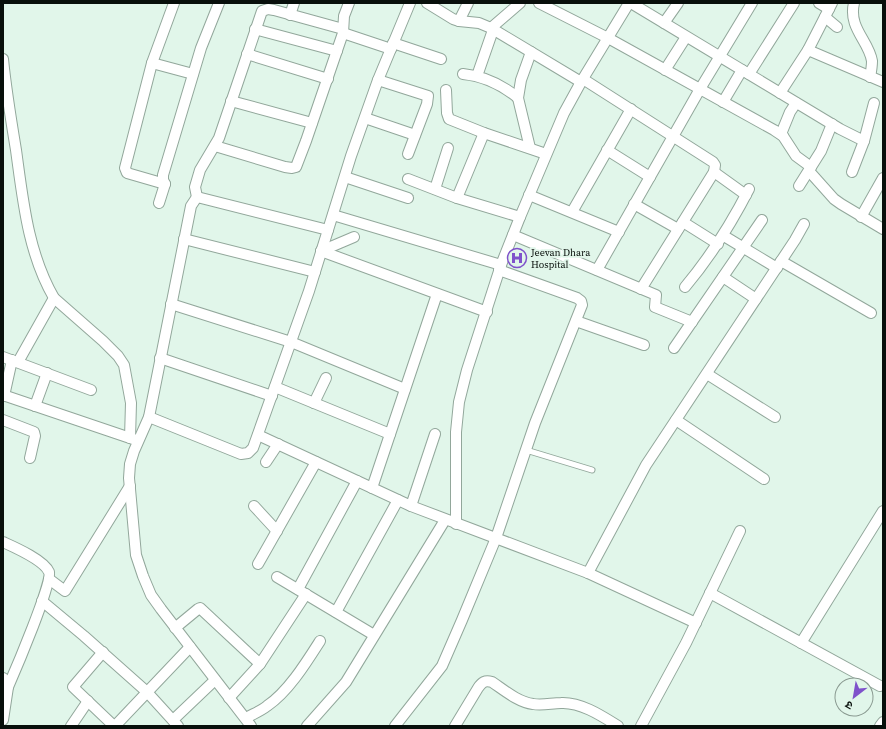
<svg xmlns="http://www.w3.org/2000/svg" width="886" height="729" viewBox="0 0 886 729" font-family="'Source Serif 4','Noto Sans Devanagari',serif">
<rect width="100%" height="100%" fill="#e1f6ea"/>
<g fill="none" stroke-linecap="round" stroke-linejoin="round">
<defs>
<path id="lane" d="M526 450 592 470"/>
<g id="street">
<path d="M427 3 453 19 459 21 479 23 491 28 581 82"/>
<path d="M539 3 608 38 774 130 783 136 796 156 811 167"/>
<path d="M631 3 840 129 864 141"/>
<path d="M819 3 829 9"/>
<path d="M854 3C848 28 869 41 872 61 872 66 871 72 870 77"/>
<path d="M290 15 294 3"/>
<path d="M825 17 837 27"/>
<path d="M459 21 468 3"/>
<path d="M664 23 678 3"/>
<path d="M491 28 520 3"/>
<path d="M255 29 337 51"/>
<path d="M343 33 391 49"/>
<path d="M393 43 441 59"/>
<path d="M808 50 883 82"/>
<path d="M247 54 328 79"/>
<path d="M3 59C6 90 11 120 16 150 23 201 28 253 54 298L103 341 118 356 124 365 131 403 130 438"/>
<path d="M152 63 193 74"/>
<path d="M665 70 686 37"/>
<path d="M463 74C484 76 501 84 518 98"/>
<path d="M749 74 794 3"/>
<path d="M477 76 493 30"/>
<path d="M583 79 713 162 715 165 714 172 641 289"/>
<path d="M378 80 428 96 427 104 408 154"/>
<path d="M446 90 447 113 449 119 484 133 546 154"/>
<path d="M780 93 808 50 832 3"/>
<path d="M231 101 312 123"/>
<path d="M723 102 742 70"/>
<path d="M365 118 415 135"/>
<path d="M783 136 781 134 790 112 796 103"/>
<path d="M215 146 285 167 292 168 296 167 306 141 343 33 344 16 349 3"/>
<path d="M530 148 518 98 521 80 531 52"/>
<path d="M607 150 650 177"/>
<path d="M809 171 834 199 841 204 883 229"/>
<path d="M714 172 746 195"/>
<path d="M852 172 864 141 874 103"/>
<path d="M345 177 408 198"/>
<path d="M408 179 457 198 520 217"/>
<path d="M165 184 127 173 125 168 152 63 174 3"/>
<path d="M799 186 821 151 832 124"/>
<path d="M435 189 448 148"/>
<path d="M529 195 619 232"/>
<path d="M197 197 195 187 200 170 219 138 262 11 268 9 274 10 343 29"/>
<path d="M457 198 484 133"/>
<path d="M159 203 165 184 163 180V175L201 48 219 3"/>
<path d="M634 204 678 229"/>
<path d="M572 212 631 109"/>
<path d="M333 215 501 265"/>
<path d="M861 217 883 178"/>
<path d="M683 222 718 244"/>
<path d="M513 235 656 295 655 307 692 322"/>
<path d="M724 236 777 268"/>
<path d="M184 239 315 272"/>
<path d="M321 251 487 312"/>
<path d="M321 251 354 237"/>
<path d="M781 261 871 313"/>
<path d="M597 270 700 89 752 3"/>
<path d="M723 277 756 299"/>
<path d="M685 287C711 256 731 224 749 189"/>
<path d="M171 304 291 342 405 389"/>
<path d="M576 321 644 345"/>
<path d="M674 348 762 220"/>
<path d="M3 357 91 390"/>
<path d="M160 358 272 396"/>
<path d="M18 362 54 298"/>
<path d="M707 374 775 417"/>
<path d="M275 387 390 434"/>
<path d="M3 395 136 440"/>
<path d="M4 396 12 360"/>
<path d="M314 403 326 378"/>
<path d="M35 406 47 373"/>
<path d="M149 417 241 454 248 453 253 448 309 291 351 156 378 80 410 3"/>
<path d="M3 420 34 432 35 436 30 458"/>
<path d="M676 420 764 479"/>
<path d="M258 435 411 506 588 573 696 623"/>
<path d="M266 462 278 444"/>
<path d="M372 488 437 294"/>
<path d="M254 506 277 531"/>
<path d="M411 506 435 434"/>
<path d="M456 524V432L459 402 467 370 501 265 520 217 564 113 581 82 629 3"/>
<path d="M3 542C14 547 44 560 49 572 53 582 15 671 8 687"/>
<path d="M258 564 316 462"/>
<path d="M588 573 646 465 795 240 804 224"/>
<path d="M277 577 374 635"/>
<path d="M49 579 65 591 130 486"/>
<path d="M298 589 357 481"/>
<path d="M710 593 880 686"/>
<path d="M42 601 84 636 147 692 178 726"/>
<path d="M336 612 398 500"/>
<path d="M175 628 198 609 200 608 260 664"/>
<path d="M801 643 883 511"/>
<path d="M103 652 73 687 114 726"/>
<path d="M3 678 8 682V687L3 720"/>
<path d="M229 698 260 664 306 594"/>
<path d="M246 718C253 714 261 711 267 706 288 692 306 663 320 641"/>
<path d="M173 720 215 680"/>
<path d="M71 726 88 701"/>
<path d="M115 726 190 647"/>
<path d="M251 726 161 609 151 595 143 576 136 555 129 478 130 464 134 451 149 417 191 206 197 197 201 198 328 230"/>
<path d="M307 726 346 682 445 520"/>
<path d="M395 726 442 666 462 620 496 538 535 423 582 305 581 301 577 298 499 270"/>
<path d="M455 726 478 688C482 682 485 680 492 682 504 690 518 702 533 704 542 706 552 703 561 703 581 702 602 716 618 726"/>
<path d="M641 726 686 643 740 531"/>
<path d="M880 726 883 722"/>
</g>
</defs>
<use href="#lane" stroke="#92a79b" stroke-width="7"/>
<use href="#street" stroke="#92a79b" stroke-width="12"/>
<use href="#lane" stroke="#fff" stroke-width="5"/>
<use href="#street" stroke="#fff" stroke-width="10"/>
</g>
<defs>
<symbol id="hospital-ring" viewBox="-11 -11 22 22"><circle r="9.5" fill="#e1f6ea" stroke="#7f52cb" stroke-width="1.5"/><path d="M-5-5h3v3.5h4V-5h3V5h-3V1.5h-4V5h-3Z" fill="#7f52cb"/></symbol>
</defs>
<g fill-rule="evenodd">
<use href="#hospital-ring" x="506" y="247" width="22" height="22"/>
</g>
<g text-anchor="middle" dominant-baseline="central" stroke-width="3.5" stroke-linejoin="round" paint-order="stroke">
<g font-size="10" fill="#080f0b" stroke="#e1f6ea" text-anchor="start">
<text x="531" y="252">Jeevan Dhara<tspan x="531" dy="12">Hospital</tspan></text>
</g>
</g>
<rect width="886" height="729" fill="none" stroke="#080f0b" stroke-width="8"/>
<g transform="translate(854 697) rotate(211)"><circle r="19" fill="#e1f6ea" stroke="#8a9a91"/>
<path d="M0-3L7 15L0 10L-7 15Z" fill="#7f52cb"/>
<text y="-6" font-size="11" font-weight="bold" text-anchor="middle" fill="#080f0b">उ</text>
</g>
</svg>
